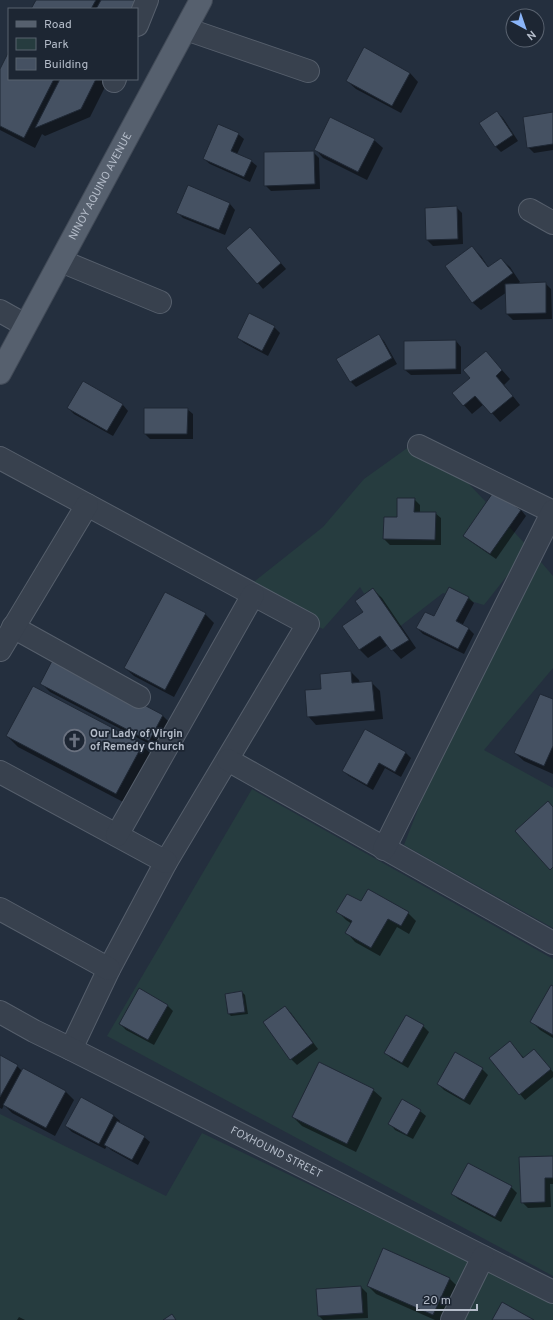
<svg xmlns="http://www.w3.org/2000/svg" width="553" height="1320" viewBox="0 0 553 1320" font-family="Overpass,sans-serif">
<rect width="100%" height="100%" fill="#242f3e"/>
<g fill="#263c3f">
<path d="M424 436 529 548 553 576V668L484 750 553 788V928L404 845 451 725 528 549 484 605 443 593 389 635 360 587 323 629 245 589 323 527 364 479Z"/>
<path d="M252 789 553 959V1276L107 1036Z"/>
<path d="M0 1114 166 1196 202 1133 471 1262 441 1320H0Z"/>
<path d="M489 1251 553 1288V1320H454Z"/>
</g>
<g fill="#0007">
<path d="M37 0H149L137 9H32Z"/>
<path d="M9 54V79H109L90 117 45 136 42 134 35 148 0 130V71Z"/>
<path d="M410 73 418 82 401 113 356 89 347 81Z"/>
<path d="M497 112 503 118 518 141 501 152 495 146Z"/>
<path d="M553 113V150L534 153 528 147Z"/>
<path d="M238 134 244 139 237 154 251 161 257 166 250 182 210 164 204 159Z"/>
<path d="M374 140 383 148 367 180 323 158 315 149Z"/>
<path d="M313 152 319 158 320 189 271 191 265 185Z"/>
<path d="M188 187 230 204 235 210 225 235 183 218 177 212Z"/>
<path d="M456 207 462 213 463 244 433 246 427 240Z"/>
<path d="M256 234 286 269 263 289 258 283Z"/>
<path d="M472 248 481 256 489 268 501 259 510 267 520 282 518 284 545 283 551 289 552 319 513 320 507 314V292L481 310 472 302Z"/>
<path d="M274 327 280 333 268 356 244 343 238 338Z"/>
<path d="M378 335 384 341 397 364 356 387 350 381Z"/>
<path d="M456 341 461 347V374L411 375 405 370Z"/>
<path d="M494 361 510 379 504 385 520 405 500 422 484 404 472 414 453 393Z"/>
<path d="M83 383 123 405 128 411 113 436 74 414 68 408Z"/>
<path d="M187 409 193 414V439H150L145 434Z"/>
<path d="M495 492 521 510 526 516 496 559 470 541 465 536Z"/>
<path d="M414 499 420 505V513H435L441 518V545H390L384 539 398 518Z"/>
<path d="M373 589 382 598 416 648 401 659 388 645 368 658 360 650 344 626 364 612Z"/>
<path d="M468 597 474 603 462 626 469 629 474 634 464 654 423 634 417 628Z"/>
<path d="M205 614 214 623 174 697 134 676 125 668Z"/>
<path d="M351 672 359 680 360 684 372 683 380 691 383 719 316 725 308 716 323 690Z"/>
<path d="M41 683 162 715 171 724 157 748 50 692Z"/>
<path d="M553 700V774L524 761 515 753Z"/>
<path d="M7 736 142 745 153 756 127 804 18 747Z"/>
<path d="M405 752 411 758 401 777 385 768 373 790 349 776 343 771Z"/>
<path d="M361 903 408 913 416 921 409 934 397 927 380 956 355 942 347 933 352 924 346 920 338 912Z"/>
<path d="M553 987V1038L540 1030 532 1022Z"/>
<path d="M242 992 245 995 248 1014 231 1016 229 1014Z"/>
<path d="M167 1005 173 1011 154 1045 126 1030 120 1024Z"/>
<path d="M285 1007 291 1013 318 1049 297 1065 291 1059Z"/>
<path d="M423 1026 429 1032 408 1068 391 1058 385 1052Z"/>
<path d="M510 1042 524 1058 534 1050 553 1072V1077L525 1100 520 1094Z"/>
<path d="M0 1057 17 1066 22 1071 24 1069 66 1092 74 1100 55 1136 12 1113 4 1105 2 1109 0 1108Z"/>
<path d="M482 1069 488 1075 470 1105 444 1090 438 1084Z"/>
<path d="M373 1090 382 1098 356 1152 302 1126 293 1117Z"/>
<path d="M81 1098 114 1116 120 1121 119 1123 144 1137 150 1142 138 1165 111 1150 107 1146 105 1149 72 1132 66 1126Z"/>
<path d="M420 1111 426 1116 413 1139 395 1130 390 1124Z"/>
<path d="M553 1157V1184H550L551 1207 528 1208 522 1202Z"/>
<path d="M511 1187 517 1193 501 1222 458 1199 453 1194Z"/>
<path d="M449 1278 458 1287 443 1320H435L376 1294 368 1286Z"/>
<path d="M361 1287 367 1293 368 1318 323 1320 319 1316Z"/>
<path d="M19 1317 25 1320H17Z"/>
</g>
<g fill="#455162" stroke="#1f2835">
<path d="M36 0H96L91 9H31Z"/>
<path d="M101 0H136L132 9H96Z"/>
<path d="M364 47 410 73 392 106 346 81Z"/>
<path d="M9 51V79H54L24 138 0 126V69Z"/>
<path d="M60 79H96L81 109 35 128Z"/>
<path d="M497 111 513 135 495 147 479 123Z"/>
<path d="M553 112V144L527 148 523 117Z"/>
<path d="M330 117 375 139 358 172 314 150Z"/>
<path d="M218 124 239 133 231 151 252 160 244 177 203 159Z"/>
<path d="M314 151 315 184 264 186V152Z"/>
<path d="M188 185 230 203 219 230 176 213Z"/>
<path d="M457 206 458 239 426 240 425 208Z"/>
<path d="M250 227 281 263 257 284 226 248Z"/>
<path d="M472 246 488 267 501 258 513 273 472 303 445 266Z"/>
<path d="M546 282V313L506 314 505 284Z"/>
<path d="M249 313 275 326 262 351 237 338Z"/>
<path d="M379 334 392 358 350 382 336 359Z"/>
<path d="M456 340V369L404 370V341Z"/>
<path d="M486 351 502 370 496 376 513 396 491 414 475 396 463 406 452 393 470 378 463 370Z"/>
<path d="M83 381 123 404 107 431 67 408Z"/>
<path d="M144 408H188L187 434H144Z"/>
<path d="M494 491 521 510 490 554 463 536Z"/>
<path d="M397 498H415L414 512H436L435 540 383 539 384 517H397Z"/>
<path d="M449 587 469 597 456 621 469 628 458 649 416 628 425 612 434 616Z"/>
<path d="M373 588 409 640 391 651 380 636 359 650 342 626 363 612 355 601Z"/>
<path d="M165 592 206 613 165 690 124 668Z"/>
<path d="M54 657 163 715 149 741 40 684Z"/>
<path d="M351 671 352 683 372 681 375 711 307 717 305 690 321 689 320 674Z"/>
<path d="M33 686 143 744 116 794 6 736Z"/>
<path d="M540 694 553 699V746L544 766 514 753Z"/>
<path d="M365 729 406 752 395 772 379 763 367 785 342 771Z"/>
<path d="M548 801 553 807V867L550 870 515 831Z"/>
<path d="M368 889 409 912 401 926 388 919 371 948 345 933 352 921 336 912 347 894 361 901Z"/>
<path d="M551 985 553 986V1035L530 1022Z"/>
<path d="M139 988 168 1005 148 1040 119 1024Z"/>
<path d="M242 991 245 1012 228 1014 225 994Z"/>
<path d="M285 1006 313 1043 290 1060 263 1022Z"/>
<path d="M406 1015 424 1025 402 1063 384 1053Z"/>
<path d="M510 1041 523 1058 534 1049 551 1069 519 1095 489 1058Z"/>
<path d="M455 1052 483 1068 464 1100 437 1084Z"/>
<path d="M0 1055 18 1065 0 1097Z"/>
<path d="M319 1062 374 1089 347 1144 292 1117Z"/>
<path d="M23 1068 66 1091 46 1128 3 1105Z"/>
<path d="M81 1097 114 1115 99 1144 65 1126Z"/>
<path d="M402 1099 421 1110 407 1135 388 1124Z"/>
<path d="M117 1121 145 1136 132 1160 104 1145Z"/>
<path d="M553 1156V1178H545V1202L521 1203 519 1157Z"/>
<path d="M468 1163 512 1186 495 1217 451 1194Z"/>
<path d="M383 1248 450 1278 433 1315 367 1286Z"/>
<path d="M361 1286 363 1313 318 1316 316 1289Z"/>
<path d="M502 1302 534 1320H492Z"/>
<path d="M172 1314 176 1320H163Z"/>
</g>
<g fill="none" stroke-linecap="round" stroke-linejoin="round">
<defs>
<g id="minor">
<path d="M137 25 147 0"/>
<path d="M186 29 308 71"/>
<path d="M114 81 115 79"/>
<path d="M530 210 553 223"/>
<path d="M61 261 160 302"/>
<path d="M0 311 25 325"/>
<path d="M419 446 553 512"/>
<path d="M0 458 308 624 166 862 109 969 71 1049"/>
<path d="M13 627 139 697"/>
<path d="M0 650 87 505"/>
<path d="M228 760 553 943"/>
<path d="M0 772 166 862"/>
<path d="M117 835 253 595"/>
<path d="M384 849 553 511"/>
<path d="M0 909 109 969"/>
<path id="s1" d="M0 1012 34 1031 71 1049 553 1292"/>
<path d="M452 1320 483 1257"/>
</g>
<g id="major">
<path id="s2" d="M0 373 201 0"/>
</g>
</defs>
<use href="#minor" stroke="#565f6c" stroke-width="24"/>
<use href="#major" stroke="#414a57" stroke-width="24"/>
<use href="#minor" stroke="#38414e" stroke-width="22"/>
<use href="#major" stroke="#56606e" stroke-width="22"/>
</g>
<defs>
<symbol id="church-ring" viewBox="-11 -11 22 22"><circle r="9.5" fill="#1d2633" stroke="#6b7280" stroke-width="1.5"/><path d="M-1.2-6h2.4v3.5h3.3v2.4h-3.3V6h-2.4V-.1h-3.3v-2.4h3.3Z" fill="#6b7280"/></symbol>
</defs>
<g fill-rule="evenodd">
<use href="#church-ring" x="62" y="728" width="25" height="25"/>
</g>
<g text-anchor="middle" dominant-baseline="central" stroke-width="3.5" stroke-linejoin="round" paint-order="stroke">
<g font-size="11" fill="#b4bcc9" stroke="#1d2633">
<text stroke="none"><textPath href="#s2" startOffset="212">NINOY AQUINO AVENUE</textPath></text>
<text stroke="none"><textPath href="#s1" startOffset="310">FOXHOUND STREET</textPath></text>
</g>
<g font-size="11" font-weight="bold" fill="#b4bcc9" stroke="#1d2633" text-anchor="start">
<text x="90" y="734">Our Lady of Virgin<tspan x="90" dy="13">of Remedy Church</tspan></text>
</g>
</g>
<rect x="8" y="8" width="130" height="72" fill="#1d2633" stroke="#59626f"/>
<rect x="16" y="21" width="20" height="6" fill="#56606e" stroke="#59626f"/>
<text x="44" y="28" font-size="12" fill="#b4bcc9">Road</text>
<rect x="16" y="38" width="20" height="12" fill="#263c3f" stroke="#59626f"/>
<text x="44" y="48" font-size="12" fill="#b4bcc9">Park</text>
<rect x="16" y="58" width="20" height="12" fill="#455162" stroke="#59626f"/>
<text x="44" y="68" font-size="12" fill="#b4bcc9">Building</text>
<g transform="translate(525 28) rotate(140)"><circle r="19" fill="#1d2633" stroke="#59626f"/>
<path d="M0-3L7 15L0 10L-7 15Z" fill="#8ab4f8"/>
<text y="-6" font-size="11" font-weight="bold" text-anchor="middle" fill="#b4bcc9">N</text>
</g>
<path d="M417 1304v6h60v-6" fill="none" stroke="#b4bcc9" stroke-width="2"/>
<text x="423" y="1304" font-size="12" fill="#b4bcc9" stroke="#1d2633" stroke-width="3" paint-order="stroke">20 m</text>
</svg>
